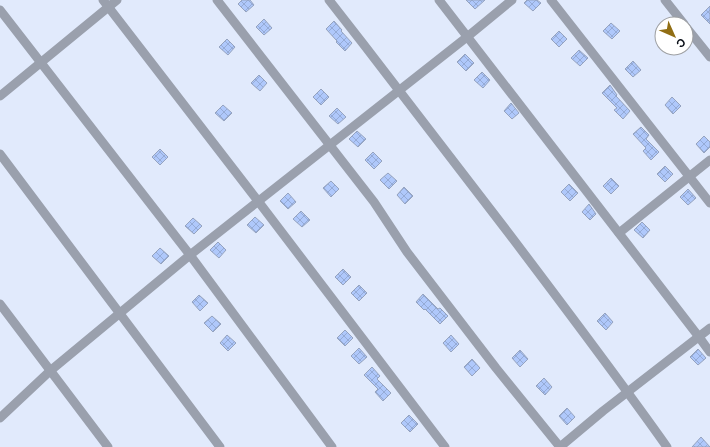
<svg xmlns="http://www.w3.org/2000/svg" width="710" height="447" viewBox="0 0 710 447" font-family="Inter,sans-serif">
<defs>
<pattern id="building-cross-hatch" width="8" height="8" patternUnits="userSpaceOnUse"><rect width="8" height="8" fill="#afc8fb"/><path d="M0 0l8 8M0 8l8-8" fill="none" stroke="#95abd6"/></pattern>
</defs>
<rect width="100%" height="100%" fill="#e1eafc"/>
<g fill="url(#building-cross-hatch)" stroke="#95a3bf">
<path d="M242 0H250L254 5 246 12 238 4Z"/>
<path d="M466 0H485L475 9Z"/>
<path d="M527 0H537L541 3 533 11 524 3Z"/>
<path d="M710 6V24L701 15Z"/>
<path d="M264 19 272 28 264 35 256 27Z"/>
<path d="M334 21 342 30 341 31 352 43 345 51 336 42 337 41 326 29Z"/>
<path d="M611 23 620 31 612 39 603 31Z"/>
<path d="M559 31 567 39 559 47 551 39Z"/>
<path d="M227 39 235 47 228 55 219 47Z"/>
<path d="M579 50 588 58 580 66 571 58Z"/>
<path d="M465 54 474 63 466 71 457 62Z"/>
<path d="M633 61 641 70 633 77 625 69Z"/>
<path d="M482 72 490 80 483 88 474 80Z"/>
<path d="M259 75 267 83 260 91 251 83Z"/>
<path d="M610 85 617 95 616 96 630 111 623 119 614 110 617 108 602 93Z"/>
<path d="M321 89 329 97 321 105 313 97Z"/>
<path d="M672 97 681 106 673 114 665 105Z"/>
<path d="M511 103 519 113 512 119 504 111Z"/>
<path d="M223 105 232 113 224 121 215 113Z"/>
<path d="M337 108 346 117 338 124 329 116Z"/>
<path d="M641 127 649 135 646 139 659 152 651 160 643 151 646 148 633 134Z"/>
<path d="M357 131 366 139 358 147 349 139Z"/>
<path d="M704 136 710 142V147L704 153 696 144Z"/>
<path d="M160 149 168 157 160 165 152 157Z"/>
<path d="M373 152 382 161 374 169 365 160Z"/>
<path d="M665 166 673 174 665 182 657 174Z"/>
<path d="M388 173 397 181 389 189 380 180Z"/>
<path d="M611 178 619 186 611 194 603 186Z"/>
<path d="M331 181 339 189 331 197 323 188Z"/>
<path d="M569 184 578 193 570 201 561 192Z"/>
<path d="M404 187 413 196 405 204 397 195Z"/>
<path d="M688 189 696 198 688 205 680 197Z"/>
<path d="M288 193 296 202 288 209 280 201Z"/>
<path d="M589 204 596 214 590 220 582 212Z"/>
<path d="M301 211 310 220 302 227 293 219Z"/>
<path d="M255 217 264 225 256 233 247 225Z"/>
<path d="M193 218 202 226 194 234 185 226Z"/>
<path d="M642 222 650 230 643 238 634 230Z"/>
<path d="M218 242 226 250 219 258 210 250Z"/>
<path d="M160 248 169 256 161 264 152 256Z"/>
<path d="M343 269 351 277 343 285 335 277Z"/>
<path d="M359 285 367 293 359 301 351 293Z"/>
<path d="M423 294 438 309 440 308 448 316 440 324 425 309 424 310 416 302Z"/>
<path d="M199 295 208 303 200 311 192 302Z"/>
<path d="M605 313 613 322 606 330 597 321Z"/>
<path d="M212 316 221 324 213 332 204 323Z"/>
<path d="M345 330 353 338 345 346 337 338Z"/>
<path d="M227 335 236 343 228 351 220 343Z"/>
<path d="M451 335 459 344 451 352 443 343Z"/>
<path d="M359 348 367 357 359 364 351 356Z"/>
<path d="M698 349 706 358 698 365 690 357Z"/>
<path d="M520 350 528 359 520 367 512 358Z"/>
<path d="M472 359 480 368 472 376 464 367Z"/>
<path d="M372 367 380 376 377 379 391 393 383 401 375 392 378 389 364 375Z"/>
<path d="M544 378 552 387 545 395 536 386Z"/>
<path d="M567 408 575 417 567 425 559 416Z"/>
<path d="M409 415 418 424 410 432 401 423Z"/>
<path d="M701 437 710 447H692Z"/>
</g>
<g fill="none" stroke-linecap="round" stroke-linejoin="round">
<g stroke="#9aa0ad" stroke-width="9">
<path d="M103 0 258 201 445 447"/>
<path d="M217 0 374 202 407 252 496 368 560 447"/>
<path d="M329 0C390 78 450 157 510 235 563 305 616 375 667 447"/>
<path d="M439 0 699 337 710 352"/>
<path d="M551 0 710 203"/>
<path d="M665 0 684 24"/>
<path d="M0 10 190 255 332 447"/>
<path d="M686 27 710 57"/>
<path d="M0 96 117 0"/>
<path d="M0 154 220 447"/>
<path d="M619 233 710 160"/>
<path d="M0 304 108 447"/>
<path d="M0 418 50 371 190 255 467 37 512 0"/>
<path d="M560 447 603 411 710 328"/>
</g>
</g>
<g transform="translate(674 36) rotate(135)"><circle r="19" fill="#ffffff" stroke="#9d9fa2"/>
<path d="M0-3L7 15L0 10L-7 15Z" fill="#916e14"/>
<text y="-6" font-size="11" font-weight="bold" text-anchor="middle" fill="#090e17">С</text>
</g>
</svg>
